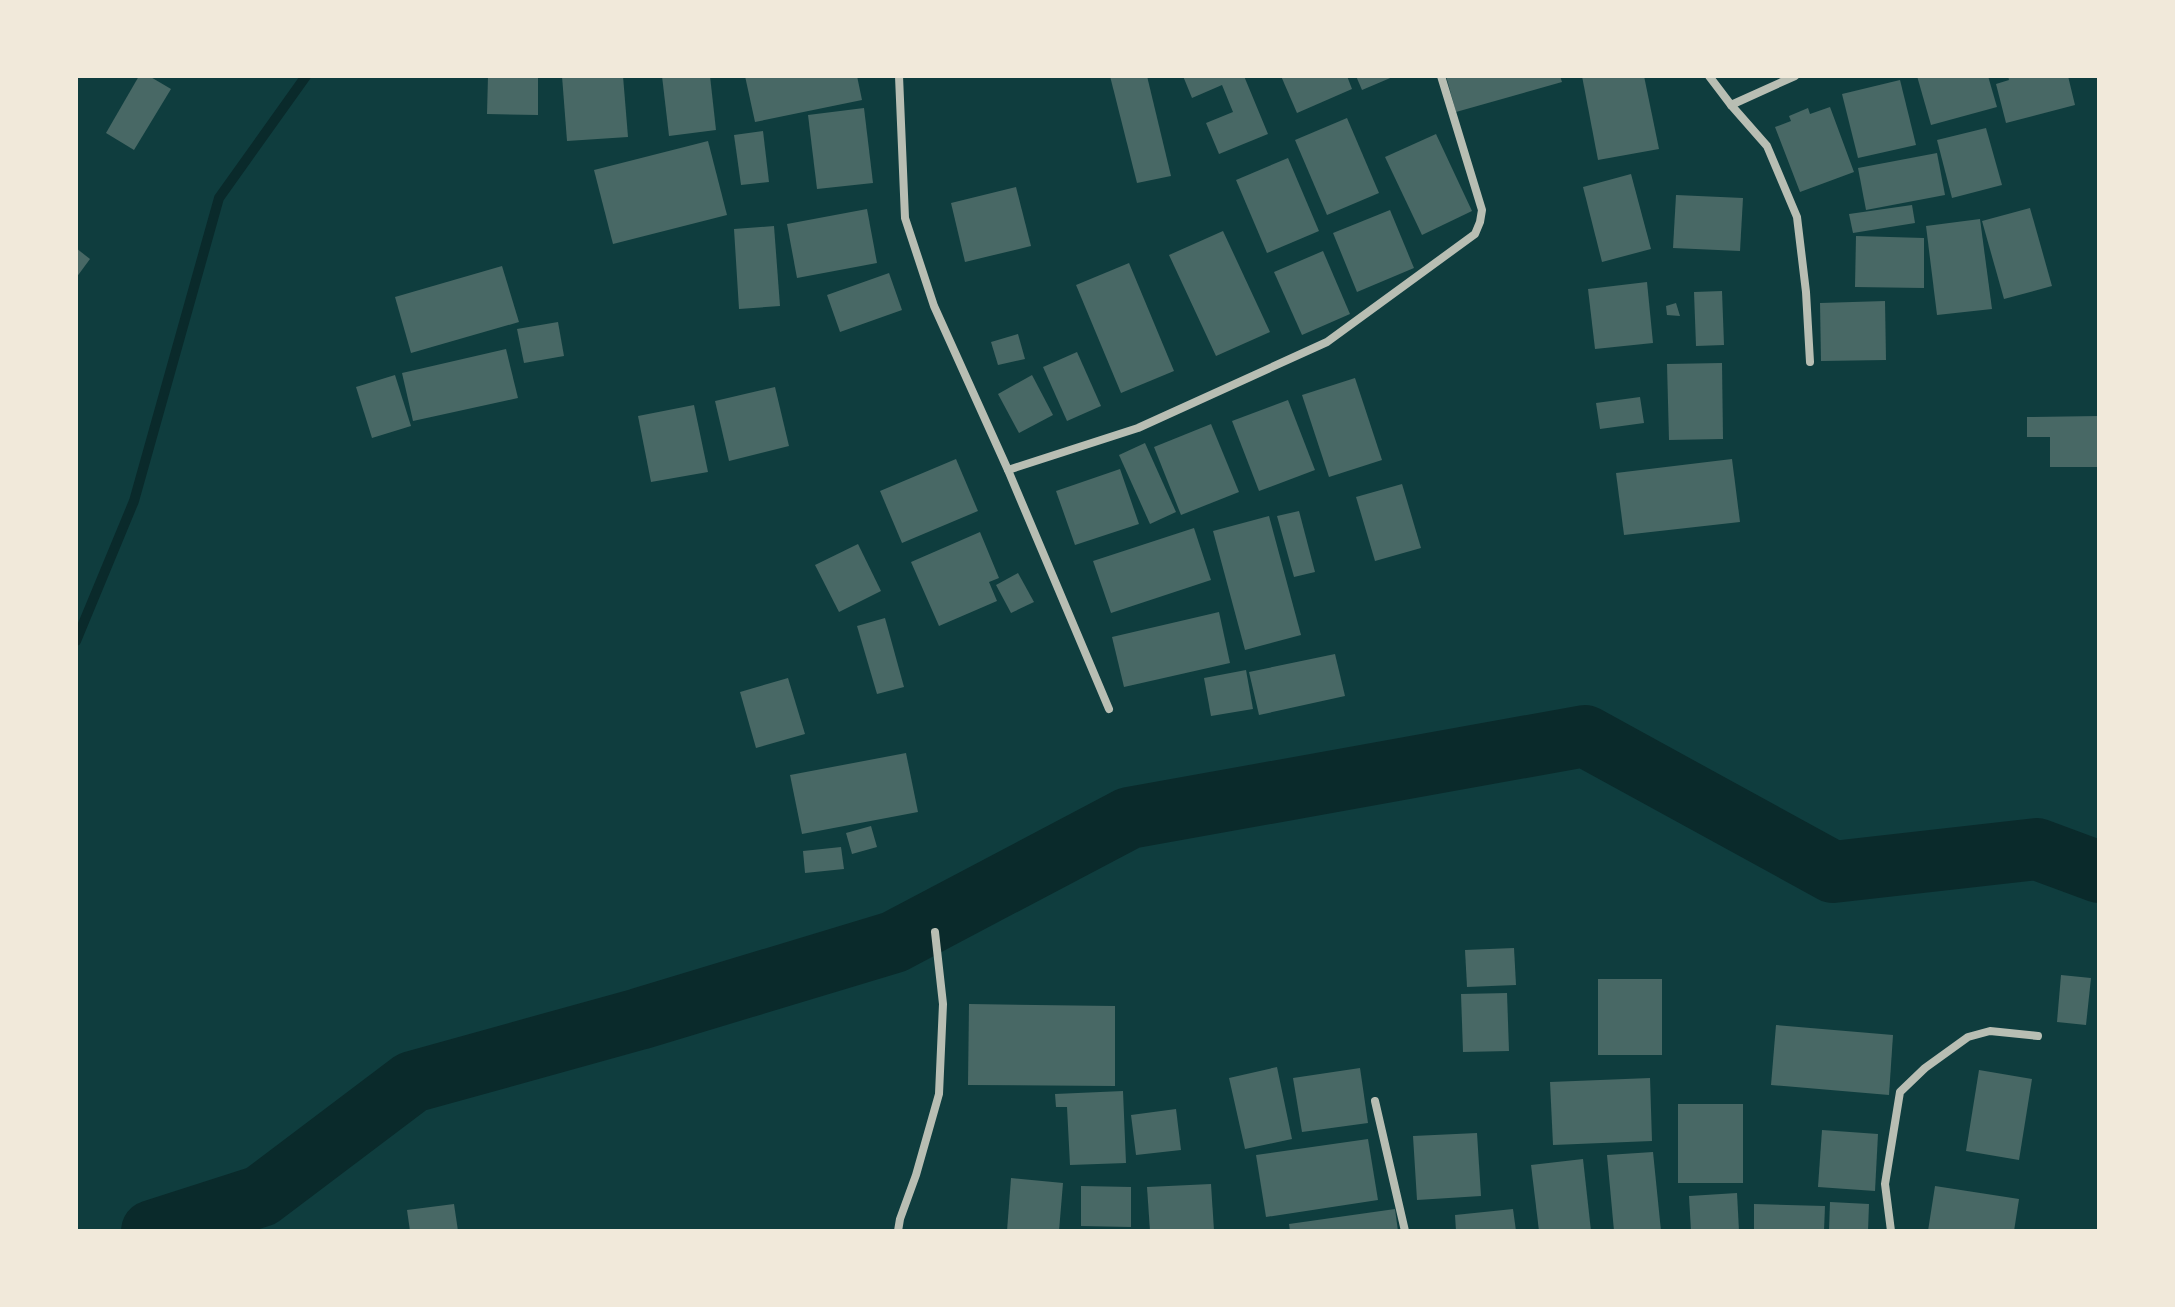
<svg xmlns="http://www.w3.org/2000/svg" width="2175" height="1307" viewBox="0 0 2175 1307" font-family="Signika,sans-serif">
<rect width="100%" height="100%" fill="#0f3d3e"/>
<g fill="none" stroke-linecap="round" stroke-linejoin="round">
<path stroke="#0a2a2b" stroke-width="10" d="M76 641 134 501 219 198 306 76"/>
<path stroke="#0a2a2b" stroke-width="62" d="M152 1231 261 1196 412 1082 639 1019 894 942 1129 818 1585 736 1833 872 2037 849 2099 872"/>
</g>
<g fill="#486865">
<path d="M139 76H149L171 89 134 150 106 133Z"/>
<path d="M488 76H538V115L487 114Z"/>
<path d="M562 76H623L628 137 567 141Z"/>
<path d="M662 76H710L716 130 669 136Z"/>
<path d="M745 76H857L862 100 755 122Z"/>
<path d="M1110 76H1147L1171 176 1137 183Z"/>
<path d="M1183 76H1244L1268 134 1219 154 1206 123 1233 112 1222 85 1192 98Z"/>
<path d="M1281 76H1347L1352 89 1297 113Z"/>
<path d="M1356 76H1395L1362 90Z"/>
<path d="M1446 76H1560L1562 82 1456 112Z"/>
<path d="M1582 76H1644L1659 149 1598 160Z"/>
<path d="M1917 76H1988L1997 107 1931 125Z"/>
<path d="M2008 76H2068L2075 105 2006 123 1996 84 2009 80Z"/>
<path d="M1900 80 1916 145 1858 158 1842 94Z"/>
<path d="M1830 107 1854 172 1800 192 1775 127 1791 121 1789 116 1808 108 1810 114Z"/>
<path d="M864 108 873 183 817 189 808 115Z"/>
<path d="M1347 118 1379 193 1327 215 1295 140Z"/>
<path d="M1986 128 2002 185 1952 198 1937 140Z"/>
<path d="M763 131 769 182 741 185 734 135Z"/>
<path d="M1436 134 1472 211 1422 235 1385 157Z"/>
<path d="M708 141 727 215 613 244 594 170Z"/>
<path d="M1937 153 1945 195 1866 210 1858 168Z"/>
<path d="M1288 158 1319 231 1267 253 1236 180Z"/>
<path d="M1631 174 1651 249 1602 262 1583 187Z"/>
<path d="M1016 187 1031 246 965 262 951 203Z"/>
<path d="M1676 195 1743 198 1740 251 1673 248Z"/>
<path d="M1912 205 1915 223 1853 233 1849 214Z"/>
<path d="M2030 208 2052 286 2004 299 1982 221Z"/>
<path d="M867 209 877 263 797 278 787 224Z"/>
<path d="M1390 210 1414 268 1357 292 1333 233Z"/>
<path d="M1980 219 1992 309 1937 315 1926 226Z"/>
<path d="M774 226 780 306 739 309 734 229Z"/>
<path d="M1223 231 1270 332 1216 356 1169 255Z"/>
<path d="M1856 236 1924 238V288L1855 287Z"/>
<path d="M76 248 90 259 76 278Z"/>
<path d="M1323 251 1350 314 1302 335 1274 272Z"/>
<path d="M1129 263 1174 371 1121 393 1076 285Z"/>
<path d="M502 266 519 322 411 353 395 297Z"/>
<path d="M889 273 902 310 840 332 827 295Z"/>
<path d="M1647 282 1653 343 1595 349 1588 289Z"/>
<path d="M1722 291 1724 345 1696 346 1694 292Z"/>
<path d="M1885 301 1886 360 1821 361 1820 303Z"/>
<path d="M1676 303 1680 316 1667 315 1666 306Z"/>
<path d="M558 322 564 356 524 363 517 329Z"/>
<path d="M1018 334 1025 359 998 365 991 342Z"/>
<path d="M506 349 518 398 413 421 402 373Z"/>
<path d="M1077 352 1101 406 1067 421 1043 367Z"/>
<path d="M1722 363 1723 439 1669 440 1667 364Z"/>
<path d="M395 375 411 426 372 438 356 387Z"/>
<path d="M1032 375 1053 415 1019 433 998 394Z"/>
<path d="M1355 378 1382 460 1329 477 1302 395Z"/>
<path d="M775 387 789 446 729 461 715 401Z"/>
<path d="M1640 397 1644 423 1600 429 1596 403Z"/>
<path d="M1288 400 1315 470 1259 491 1232 421Z"/>
<path d="M694 405 708 472 651 482 638 416Z"/>
<path d="M2099 416V467H2050V437H2027V417Z"/>
<path d="M1211 424 1239 492 1181 515 1154 447Z"/>
<path d="M1145 443 1176 512 1150 524 1119 455Z"/>
<path d="M956 459 978 511 902 543 880 491Z"/>
<path d="M1732 459 1740 522 1624 535 1616 473Z"/>
<path d="M1120 469 1139 524 1075 545 1056 491Z"/>
<path d="M1402 484 1421 548 1375 561 1356 497Z"/>
<path d="M1299 511 1315 572 1294 577 1277 516Z"/>
<path d="M1269 516 1301 635 1245 650 1213 531Z"/>
<path d="M1194 528 1211 580 1111 613 1093 561Z"/>
<path d="M980 532 999 578 989 582 997 601 939 626 911 562Z"/>
<path d="M858 544 881 591 839 612 815 565Z"/>
<path d="M1018 573 1034 602 1011 613 996 585Z"/>
<path d="M1219 612 1230 663 1124 687 1112 637Z"/>
<path d="M885 618 904 687 877 694 857 626Z"/>
<path d="M1335 654 1345 696 1259 715 1249 672Z"/>
<path d="M1246 670 1253 709 1211 716 1204 678Z"/>
<path d="M788 678 805 734 756 748 740 692Z"/>
<path d="M906 753 918 812 802 834 790 775Z"/>
<path d="M871 826 877 847 852 854 846 833Z"/>
<path d="M841 847 844 869 805 873 803 851Z"/>
<path d="M1514 948 1516 985 1467 987 1465 950Z"/>
<path d="M2061 975 2091 978 2086 1025 2057 1022Z"/>
<rect x="1598" y="979" width="64" height="76"/>
<path d="M1507 993 1509 1051 1463 1052 1461 994Z"/>
<path d="M969 1004 1115 1006V1086L968 1085Z"/>
<path d="M1776 1025 1893 1035 1889 1095 1771 1085Z"/>
<path d="M1277 1067 1292 1139 1245 1149 1229 1078Z"/>
<path d="M1360 1068 1368 1123 1302 1132 1293 1078Z"/>
<path d="M1979 1070 2032 1079 2019 1160 1966 1151Z"/>
<path d="M1650 1078 1652 1141 1553 1145 1550 1082Z"/>
<path d="M1123 1091 1126 1163 1070 1165 1067 1107H1056L1055 1094Z"/>
<rect x="1678" y="1104" width="65" height="79"/>
<path d="M1176 1109 1181 1150 1136 1155 1131 1115Z"/>
<path d="M1822 1130 1878 1134 1875 1191 1818 1187Z"/>
<path d="M1477 1133 1481 1196 1417 1200 1413 1136Z"/>
<path d="M1368 1139 1378 1200 1266 1217 1256 1155Z"/>
<path d="M1653 1152 1661 1231H1614L1607 1155Z"/>
<path d="M1583 1159 1591 1231H1539L1531 1165Z"/>
<path d="M1011 1178 1063 1183 1059 1231H1007Z"/>
<path d="M1211 1184 1214 1231H1150L1147 1187Z"/>
<path d="M1081 1186 1131 1187V1227L1081 1226Z"/>
<path d="M1935 1186 2019 1199 2014 1231H1928Z"/>
<path d="M1737 1193 1739 1231H1691L1689 1196Z"/>
<path d="M1830 1202 1869 1204 1868 1231H1829Z"/>
<path d="M454 1204 458 1231H410L407 1210Z"/>
<path d="M1754 1204 1825 1206 1824 1231H1754Z"/>
<path d="M1395 1209 1398 1231H1290L1289 1224Z"/>
<path d="M1513 1209 1516 1231H1456L1455 1215Z"/>
</g>
<g fill="none" stroke-linecap="round" stroke-linejoin="round">
<g stroke="#b8beb3" stroke-width="8">
<path d="M899 76 905 218 934 306 1008 470 1109 709"/>
<path d="M1709 76 1731 105 1767 146 1797 217 1806 292 1810 362"/>
<path d="M1731 105 1795 76"/>
<path d="M1008 470 1138 428 1327 342 1475 234 1480 222 1482 210 1441 76"/>
<path d="M1375 1101 1405 1231"/>
<path d="M898 1231 900 1219 916 1175 939 1094 943 1004 935 932"/>
<path d="M1891 1231 1885 1184 1900 1092 1925 1068 1968 1037 1990 1031 2038 1036"/>
</g>
</g>
<rect width="2175" height="1307" fill="none" stroke="#f1e9da" stroke-width="156"/>
</svg>
